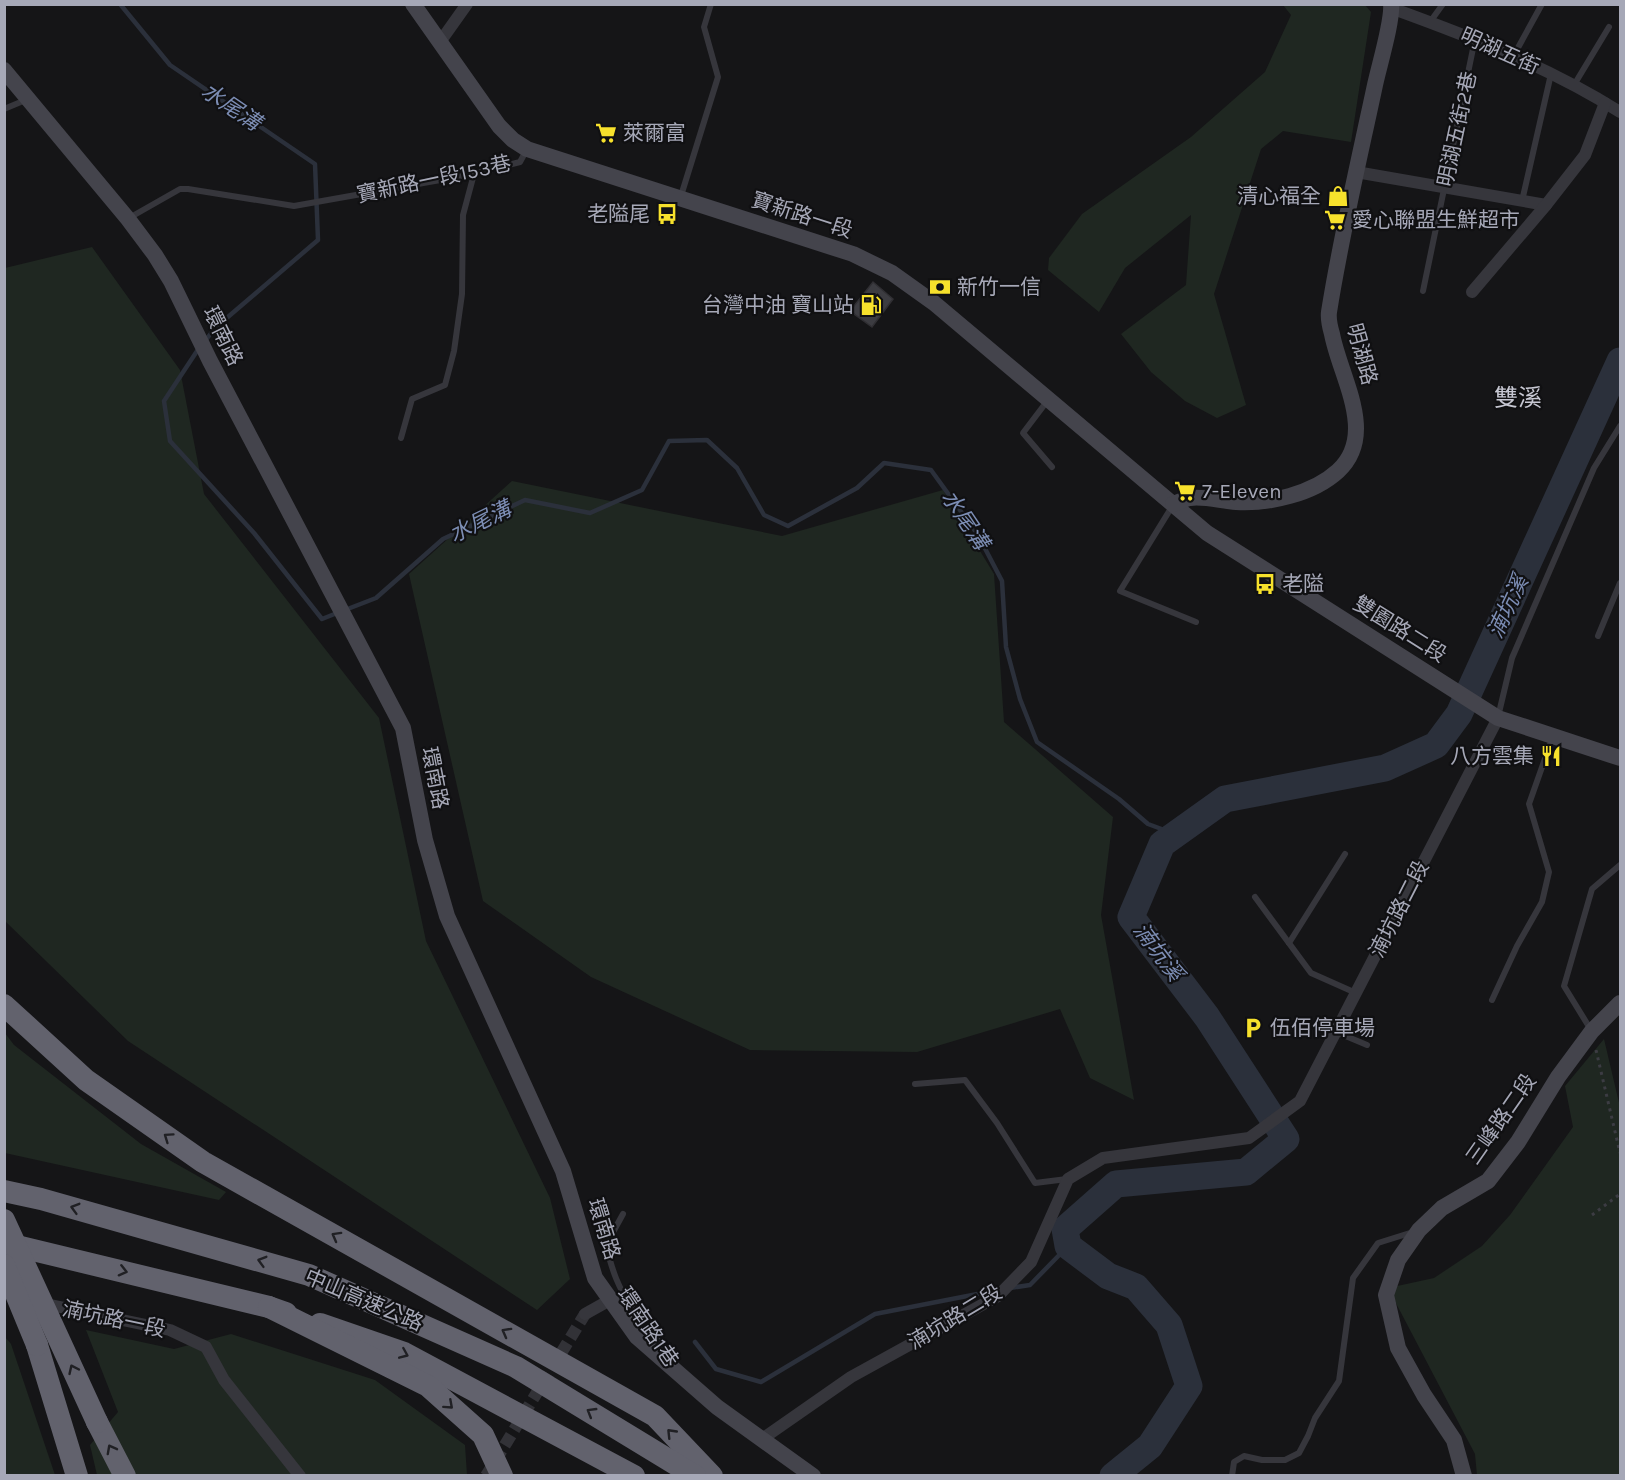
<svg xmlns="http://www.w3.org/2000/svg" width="1625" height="1480" viewBox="0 0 1625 1480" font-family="Karla,'Noto Sans TC',sans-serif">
<rect width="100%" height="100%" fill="#151517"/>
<g fill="#1f2721">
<path d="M1283 5H1365L1371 12 1351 142 1283 131 1261 149 1214 294 1246 405 1217 418 1185 401 1151 372 1121 334 1186 285 1191 215 1125 268 1099 312 1048 270 1049 258 1082 214 1191 137 1265 72 1291 15Z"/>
<path d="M92 247 180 370 204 494 379 718 426 941 550 1198 570 1279 537 1310 128 1041 5 921V268Z"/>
<path d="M512 481 782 536 943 490 994 574 1004 722 1113 817 1101 915 1134 1100 1090 1078 1060 1009 917 1052 750 1050 591 977 483 901 409 574Z"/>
<path d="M5 1033 14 1045 141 1144 226 1192 219 1200 5 1153Z"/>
<path d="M1604 1039 1620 1107V1475H1477L1475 1454 1388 1288 1434 1278 1482 1246 1510 1215 1573 1127 1565 1086Z"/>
<path d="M86 1330 174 1349 231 1334 375 1380 465 1445 467 1475H97L90 1445 118 1412Z"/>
<path d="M5 1337 11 1344 55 1475H5Z"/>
</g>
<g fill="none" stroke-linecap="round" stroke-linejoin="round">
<g stroke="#2b303b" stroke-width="4.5">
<path d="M120 4 170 65 315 164 318 240 215 328 205 341"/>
<path d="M199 348 164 401 170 441 254 533 322 619 337 613"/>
<path d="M345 610 376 598 443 539 525 500 590 513 642 490 669 441 707 440 737 468 764 515 788 526 857 488 884 463 931 470 978 535 1002 581 1006 647 1020 699 1037 742 1119 799 1148 824 1175 834"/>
<path d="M1010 1288 1030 1285 1068 1246"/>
<path d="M695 1342 716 1369 761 1382 875 1314 998 1290"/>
</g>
<path stroke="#2b303b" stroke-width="27" d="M1113 1476 1150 1446 1189 1386 1169 1325 1136 1287 1108 1276 1068 1246 1065 1229 1116 1184 1246 1172 1286 1139 1207 1017 1131 917 1162 844 1225 799 1385 768 1436 745 1459 714 1620 361"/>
</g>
<path fill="#3c3c41" stroke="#302f33" stroke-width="1.5" d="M873 282 893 299 872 327 850 311Z"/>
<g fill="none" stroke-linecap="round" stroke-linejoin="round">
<path stroke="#323237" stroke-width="12" stroke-dasharray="12 6" stroke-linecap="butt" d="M486 1476 585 1314"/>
<g stroke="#3c3c43" stroke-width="3" stroke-dasharray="3 4.5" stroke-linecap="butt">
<path d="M1596 1050 1620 1153"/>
<path d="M1592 1215 1620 1194"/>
</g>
<g stroke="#36363c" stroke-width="6">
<path d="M1430 22 1443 4"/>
<path d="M1514 55 1542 4"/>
<path d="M1574 85 1609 27"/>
<path d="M4 109 28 99"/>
<path d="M680 199 718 77 704 27 711 4"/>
<path d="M1522 201 1551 74"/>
<path d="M129 218 180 189H188L294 206 474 174 520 162 527 149"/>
<path d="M1423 291 1475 39"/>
<path d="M1048 400 1023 433 1052 467"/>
<path d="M401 438 412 399 445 385 454 351 462 294 463 215 474 174"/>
<path d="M1173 505 1120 591 1196 622"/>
<path d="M1598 636 1620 583"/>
<path d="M1498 717 1512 658 1594 468 1620 426"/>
<path d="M1255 897 1311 973 1356 993"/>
<path d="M1289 943 1345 854"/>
<path d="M1492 1000 1517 946 1542 902 1549 872 1529 804 1553 736"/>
<path d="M1591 1030 1564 986 1592 889 1620 865"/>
<path d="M1336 1032 1367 1045"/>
<path d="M915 1084 965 1080 997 1123 1035 1183 1067 1179"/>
<path d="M623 1214 606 1245C612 1270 618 1288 633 1309 645 1328 662 1341 673 1361"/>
<path d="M1232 1476 1234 1462 1244 1456 1262 1460H1285L1299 1453 1308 1436 1315 1418 1339 1381 1353 1278 1378 1243 1413 1232"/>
</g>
<g stroke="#36363c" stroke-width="12">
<path d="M1391 8C1471 37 1549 67 1620 112"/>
<path d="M440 42 467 4"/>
<path d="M1356 172 1546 205"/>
<path d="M1472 292 1546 205 1585 155 1605 103"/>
<path d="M41 1303 170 1330 206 1347 224 1380 300 1476"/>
<path d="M585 1314 610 1300"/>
<path d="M762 1439 851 1377 998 1296 1031 1262 1068 1179 1103 1158 1249 1138 1300 1101 1498 718"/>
</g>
<g stroke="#44444c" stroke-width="16">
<path d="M413 4 499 126 513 140 527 149 853 254 892 273 934 303 1207 533 1498 718 1620 758"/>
<path d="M4 70 128 219 155 255 171 281 210 361 403 728 425 840 447 916 563 1171 595 1278 637 1337 717 1407 813 1476"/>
<path d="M1173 504C1179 502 1185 499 1190 498 1205 496 1221 501 1236 502 1269 504 1313 494 1338 471 1378 434 1340 377 1332 334 1330 327 1328 319 1329 312 1341 236 1359 160 1375 85 1379 66 1393 20 1391 4"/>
<path d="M1464 1476 1454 1440 1424 1395 1398 1348 1386 1295 1398 1260 1419 1230 1442 1208 1488 1181 1518 1142 1558 1077 1592 1031 1620 1003"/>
</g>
<g stroke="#62626d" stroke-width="22">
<path d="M4 1005 86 1080 203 1162 655 1416 712 1476"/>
<path d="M4 1191 41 1199 309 1275 516 1367 695 1476"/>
<path d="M4 1243 269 1307 286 1313"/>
<path d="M320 1324 404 1353 634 1476"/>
<path d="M37 1345 77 1476"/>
<path d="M97 1422 125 1476"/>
</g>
<g stroke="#62626d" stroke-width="22">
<path d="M4 1220 97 1422"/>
<path d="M4 1265 37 1345"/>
<path d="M269 1307 428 1386 483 1435 502 1476"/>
</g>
</g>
<defs><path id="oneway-chevron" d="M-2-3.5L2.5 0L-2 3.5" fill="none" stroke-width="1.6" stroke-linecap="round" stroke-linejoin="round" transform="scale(1.5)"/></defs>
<g stroke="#202024">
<use href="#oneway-chevron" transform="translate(168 1137) rotate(-145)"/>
<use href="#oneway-chevron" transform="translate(75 1208) rotate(-164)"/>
<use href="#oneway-chevron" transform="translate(336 1236) rotate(-151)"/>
<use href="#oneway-chevron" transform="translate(262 1261) rotate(-164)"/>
<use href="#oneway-chevron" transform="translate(123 1271) rotate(14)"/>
<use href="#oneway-chevron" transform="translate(506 1332) rotate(-151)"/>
<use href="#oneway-chevron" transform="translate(404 1354) rotate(23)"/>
<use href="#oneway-chevron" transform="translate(73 1369) rotate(-115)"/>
<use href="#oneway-chevron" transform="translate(449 1405) rotate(42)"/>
<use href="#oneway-chevron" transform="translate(591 1412) rotate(-149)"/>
<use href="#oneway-chevron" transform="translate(671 1433) rotate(-134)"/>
<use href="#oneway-chevron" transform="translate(111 1449) rotate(-118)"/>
</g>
<defs>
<symbol id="supermarket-bare" viewBox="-9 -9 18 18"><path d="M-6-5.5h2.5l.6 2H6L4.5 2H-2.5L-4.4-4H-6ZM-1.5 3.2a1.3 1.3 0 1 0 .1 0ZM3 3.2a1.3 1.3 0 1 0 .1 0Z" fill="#f7e12c" stroke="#101012" stroke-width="2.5" paint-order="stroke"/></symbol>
<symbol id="shop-bare" viewBox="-9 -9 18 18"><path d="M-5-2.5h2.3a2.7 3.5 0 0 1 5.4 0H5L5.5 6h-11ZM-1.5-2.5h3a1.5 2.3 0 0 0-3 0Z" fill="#f7e12c" stroke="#101012" stroke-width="2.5" paint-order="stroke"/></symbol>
<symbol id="bus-bare" viewBox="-9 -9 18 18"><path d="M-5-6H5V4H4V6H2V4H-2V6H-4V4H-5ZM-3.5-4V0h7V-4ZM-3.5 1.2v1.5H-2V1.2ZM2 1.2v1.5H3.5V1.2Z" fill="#f7e12c" stroke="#101012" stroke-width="2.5" paint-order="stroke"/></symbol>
<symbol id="bank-bare" viewBox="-9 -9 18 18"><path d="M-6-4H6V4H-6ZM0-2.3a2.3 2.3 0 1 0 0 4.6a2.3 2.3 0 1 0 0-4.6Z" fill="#f7e12c" stroke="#101012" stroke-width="2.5" paint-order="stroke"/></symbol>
<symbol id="fuel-bare" viewBox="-9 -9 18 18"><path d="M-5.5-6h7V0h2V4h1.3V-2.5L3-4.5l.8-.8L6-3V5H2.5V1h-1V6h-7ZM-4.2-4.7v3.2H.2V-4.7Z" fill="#f7e12c" stroke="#101012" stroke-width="2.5" paint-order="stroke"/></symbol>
<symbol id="restaurant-bare" viewBox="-9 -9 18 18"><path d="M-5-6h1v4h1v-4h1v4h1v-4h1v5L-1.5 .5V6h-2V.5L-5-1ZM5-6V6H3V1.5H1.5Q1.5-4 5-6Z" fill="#f7e12c" stroke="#101012" stroke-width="2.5" paint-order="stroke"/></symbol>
<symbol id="parking-bare" viewBox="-9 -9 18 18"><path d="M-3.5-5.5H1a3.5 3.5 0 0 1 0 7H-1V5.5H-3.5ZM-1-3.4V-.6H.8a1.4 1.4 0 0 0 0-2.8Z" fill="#f7e12c" stroke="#101012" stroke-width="2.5" paint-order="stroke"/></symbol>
</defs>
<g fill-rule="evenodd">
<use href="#supermarket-bare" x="591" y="118" width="30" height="30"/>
<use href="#shop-bare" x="1323" y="181" width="30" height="30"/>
<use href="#bus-bare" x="652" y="199" width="30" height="30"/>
<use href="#supermarket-bare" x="1320" y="205" width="30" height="30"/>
<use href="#bank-bare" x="925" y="272" width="30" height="30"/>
<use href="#fuel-bare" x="856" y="290" width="30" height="30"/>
<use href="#supermarket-bare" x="1170" y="476" width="30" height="30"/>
<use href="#bus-bare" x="1250" y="569" width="30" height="30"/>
<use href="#restaurant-bare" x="1536" y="741" width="30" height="30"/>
<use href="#parking-bare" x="1238" y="1013" width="30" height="30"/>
</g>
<g text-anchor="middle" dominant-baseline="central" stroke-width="4.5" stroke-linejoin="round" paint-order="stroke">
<g font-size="21" fill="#a6a8b7" stroke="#101012">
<text transform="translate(1500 51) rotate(24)">明湖五街</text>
<text transform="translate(1457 129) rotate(-78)">明湖五街2巷</text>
<text transform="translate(434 179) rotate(-12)">寶新路一段153巷</text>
<text transform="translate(802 215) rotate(18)">寶新路一段</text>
<text transform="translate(223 336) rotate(64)">環南路</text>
<text transform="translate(1362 354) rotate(75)">明湖路</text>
<text transform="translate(1400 629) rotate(32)">雙園路二段</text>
<text transform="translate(435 778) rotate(79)">環南路</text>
<text transform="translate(1399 909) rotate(-63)">湳坑路二段</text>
<text transform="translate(1501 1119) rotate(-55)">三峰路二段</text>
<text transform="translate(604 1229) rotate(73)">環南路</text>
<text transform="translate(364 1300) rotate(23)">中山高速公路</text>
<text transform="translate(955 1317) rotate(-31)">湳坑路二段</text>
<text transform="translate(114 1319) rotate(12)">湳坑路一段</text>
<text transform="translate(648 1327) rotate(56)">環南路1巷</text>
</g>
<g font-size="21" fill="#a6a8b7" stroke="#101012" text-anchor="start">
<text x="623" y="133">萊爾富</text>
<text x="1321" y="196" text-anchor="end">清心福全</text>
<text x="650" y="214" text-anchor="end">老隘尾</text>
<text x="1352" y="220">愛心聯盟生鮮超市</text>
<text x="957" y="287">新竹一信</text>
<text x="854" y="305" text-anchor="end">台灣中油 寶山站</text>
<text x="1202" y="491">7-Eleven</text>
<text x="1282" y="584">老隘</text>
<text x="1534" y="756" text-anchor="end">八方雲集</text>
<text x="1270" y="1028">伍佰停車場</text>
</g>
<g font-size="22" font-style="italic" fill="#7c8db4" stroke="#101012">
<text transform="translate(231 107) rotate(34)">水尾溝</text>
<text transform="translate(965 520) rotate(56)">水尾溝</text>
<text transform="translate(480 522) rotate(-26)">水尾溝</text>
<text transform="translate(1508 607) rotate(-65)">湳坑溪</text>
<text transform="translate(1158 952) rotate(53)">湳坑溪</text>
</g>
<g font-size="24" fill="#c7c8d3" stroke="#101012">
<text x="1518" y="398">雙溪</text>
</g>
</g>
<rect width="1625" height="1480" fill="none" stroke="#a6a8b7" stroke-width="12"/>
</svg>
